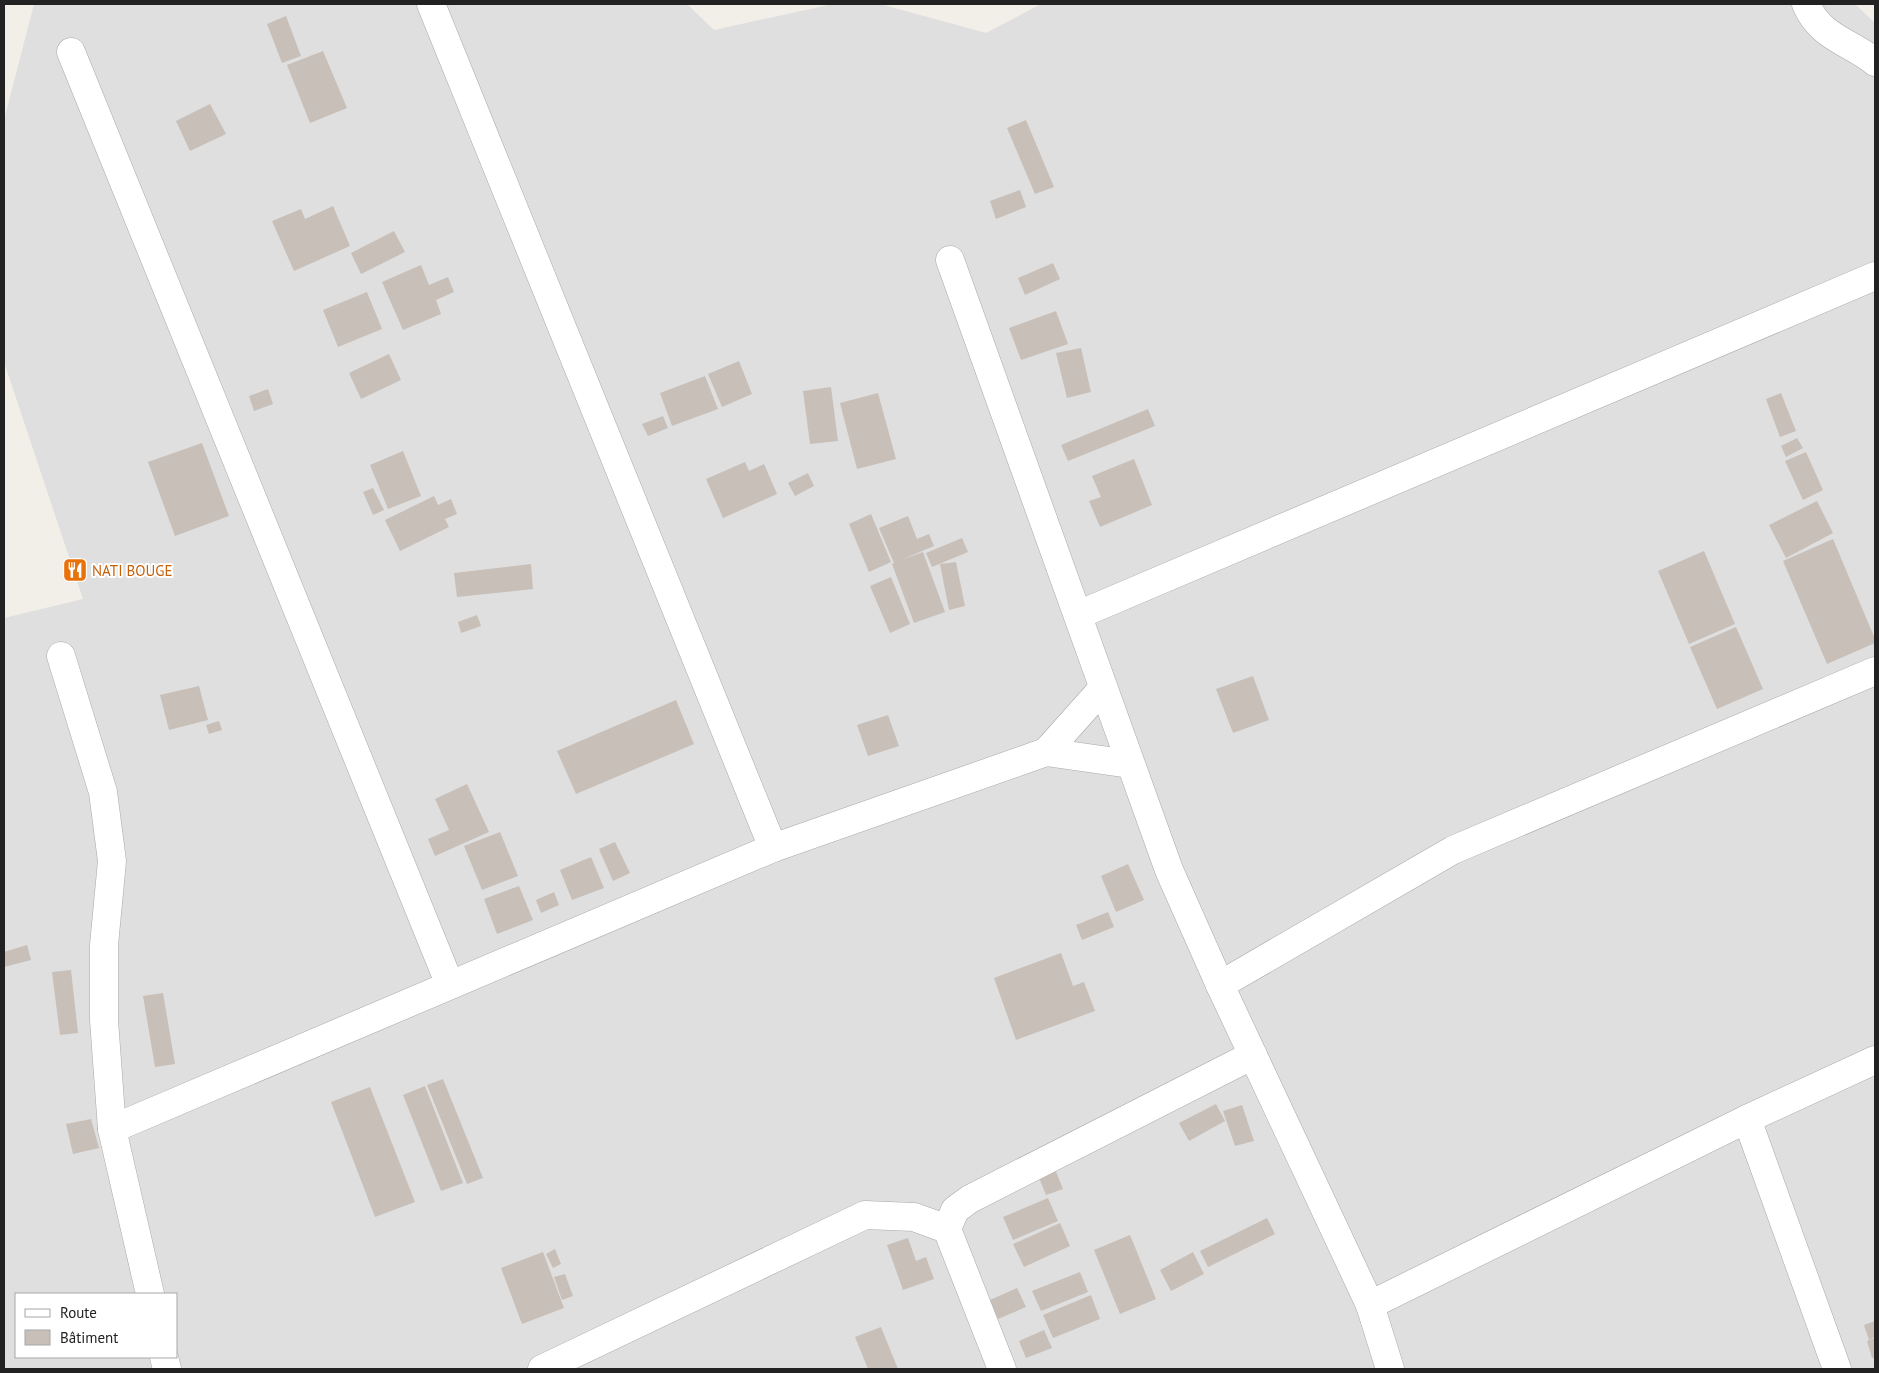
<svg xmlns="http://www.w3.org/2000/svg" width="1879" height="1373" viewBox="0 0 1879 1373" font-family="'PT Sans',sans-serif">
<rect width="100%" height="100%" fill="#f2efe9"/>
<path fill="#e0dfdf" fill-rule="evenodd" d="M34 4H687L714 30 833 4H880L986 33 1041 4H1855L1875 23V1369H4V618L83 599 4 362V120ZM16 1294H176V1357H16Z"/>
<g fill="#c7bfb8">
<path d="M286 16 301 56 282 63 267 24Z"/>
<path d="M323 51 347 108 310 123 287 65Z"/>
<path d="M210 104 226 134 190 151 176 121Z"/>
<path d="M1026 120 1054 187 1035 194 1007 128Z"/>
<path d="M1020 190 1026 207 996 219 990 201Z"/>
<path d="M333 206 350 246 294 271 272 221 301 209 305 219Z"/>
<path d="M394 231 405 252 361 274 351 253Z"/>
<path d="M1053 263 1060 279 1025 295 1018 278Z"/>
<path d="M421 265 429 285 448 277 454 292 436 300 441 314 403 330 382 282Z"/>
<path d="M367 292 382 329 338 347 323 310Z"/>
<path d="M1056 311 1068 344 1021 360 1009 328Z"/>
<path d="M1081 348 1091 392 1067 398 1056 353Z"/>
<path d="M389 354 401 380 361 399 349 373Z"/>
<path d="M739 361 752 394 722 407 708 374Z"/>
<path d="M705 376 718 409 672 426 660 393Z"/>
<path d="M831 387 838 441 810 444 803 391Z"/>
<path d="M268 389 273 404 254 411 249 396Z"/>
<path d="M878 393 896 459 857 469 840 403Z"/>
<path d="M1781 393 1796 431 1780 437 1766 399Z"/>
<path d="M1148 409 1155 426 1068 461 1061 445Z"/>
<path d="M663 416 668 428 648 436 642 424Z"/>
<path d="M1797 438 1803 448 1786 457 1781 446Z"/>
<path d="M202 443 229 516 175 536 148 462Z"/>
<path d="M403 451 421 496 388 509 370 465Z"/>
<path d="M1806 452 1823 490 1803 500 1785 461Z"/>
<path d="M1134 459 1152 505 1100 527 1089 501 1101 497 1092 476Z"/>
<path d="M745 462 749 471 764 464 777 494 723 518 706 479Z"/>
<path d="M808 473 814 486 795 496 788 483Z"/>
<path d="M373 488 384 510 373 515 363 492Z"/>
<path d="M434 496 438 505 451 499 457 514 445 519 449 527 400 551 385 520Z"/>
<path d="M1817 501 1833 533 1786 558 1769 525Z"/>
<path d="M871 514 891 562 869 572 849 524Z"/>
<path d="M908 516 917 539 929 534 934 546 901 560 923 552 945 612 914 623 892 564 894 563 879 528Z"/>
<path d="M962 538 968 552 932 567 926 553Z"/>
<path d="M1833 539 1875 639V643L1827 664 1783 561Z"/>
<path d="M1704 551 1735 624 1689 644 1658 571Z"/>
<path d="M956 562 965 606 949 610 940 564Z"/>
<path d="M531 564 533 589 457 597 454 573Z"/>
<path d="M891 577 910 624 890 633 870 586Z"/>
<path d="M477 615 481 626 461 633 458 622Z"/>
<path d="M1736 627 1763 689 1717 709 1690 647Z"/>
<path d="M1253 676 1269 720 1233 733 1216 689Z"/>
<path d="M199 686 208 720 169 730 160 695Z"/>
<path d="M676 700 694 744 576 794 557 751Z"/>
<path d="M888 715 899 746 868 756 857 725Z"/>
<path d="M219 721 222 730 209 734 206 725Z"/>
<path d="M467 784 489 832 435 856 428 839 449 830 435 799Z"/>
<path d="M500 832 518 876 482 890 464 846Z"/>
<path d="M615 842 630 873 613 881 599 849Z"/>
<path d="M591 857 604 888 572 900 560 870Z"/>
<path d="M1128 864 1144 900 1116 912 1101 876Z"/>
<path d="M519 886 533 920 497 934 484 899Z"/>
<path d="M554 892 559 905 541 913 536 900Z"/>
<path d="M1108 912 1114 927 1082 940 1076 925Z"/>
<path d="M27 945 31 960 4 967V952Z"/>
<path d="M1061 953 1073 986 1084 982 1095 1011 1016 1040 994 978Z"/>
<path d="M71 970 78 1033 60 1035 52 972Z"/>
<path d="M163 993 175 1064 155 1067 143 996Z"/>
<path d="M443 1079 483 1178 467 1184 427 1085Z"/>
<path d="M425 1086 463 1183 441 1191 403 1095Z"/>
<path d="M370 1087 415 1202 375 1217 331 1102Z"/>
<path d="M1216 1104 1225 1121 1189 1141 1179 1123Z"/>
<path d="M1242 1105 1254 1141 1235 1146 1223 1111Z"/>
<path d="M91 1119 99 1148 73 1154 66 1124Z"/>
<path d="M1055 1169 1063 1189 1046 1195 1038 1175Z"/>
<path d="M1048 1198 1058 1221 1013 1240 1003 1217Z"/>
<path d="M1267 1218 1275 1234 1208 1267 1200 1251Z"/>
<path d="M1060 1223 1070 1246 1024 1267 1013 1244Z"/>
<path d="M1130 1235 1156 1299 1120 1314 1094 1250Z"/>
<path d="M908 1238 916 1261 926 1257 934 1279 903 1290 887 1245Z"/>
<path d="M555 1249 561 1264 553 1268 546 1254Z"/>
<path d="M543 1252 564 1308 522 1324 501 1268Z"/>
<path d="M1193 1252 1204 1274 1171 1291 1160 1270Z"/>
<path d="M1080 1272 1088 1292 1041 1311 1032 1291Z"/>
<path d="M565 1274 573 1296 562 1300 554 1277Z"/>
<path d="M1017 1288 1026 1307 998 1319 990 1300Z"/>
<path d="M1091 1295 1100 1319 1053 1338 1043 1315Z"/>
<path d="M1875 1321V1337L1869 1340 1864 1325Z"/>
<path d="M881 1327 898 1369H868L855 1337Z"/>
<path d="M1044 1330 1052 1348 1026 1358 1019 1341Z"/>
<path d="M1875 1338V1357L1872 1358 1867 1341Z"/>
</g>
<g fill="none" stroke-linecap="round" stroke-linejoin="round">
<defs>
<g id="street">
<path d="M1806 4C1820 38 1851 42 1875 62"/>
<path d="M71 52 450 985"/>
<path d="M950 260 1169 870 1220 985 1370 1305 1390 1369"/>
<path d="M1078 615 1875 276"/>
<path d="M61 656 103 792 112 861 104 945V1020L112 1129"/>
<path d="M1046 752 1103 688"/>
<path d="M773 848 1046 752 1130 764"/>
<path d="M1220 985 1453 850 1875 671"/>
<path d="M1747 1119 1837 1369"/>
<path d="M150 1294 112 1129 773 848 431 4"/>
<path d="M1370 1305 1747 1119 1875 1060"/>
<path d="M164 1357 167 1369"/>
<path d="M542 1369 865 1215 914 1217 947 1229"/>
<path d="M1002 1369 947 1229 955 1210 970 1199 1253 1055"/>
</g>
</defs>
<use href="#street" stroke="#a9a9a9" stroke-width="29"/>
<use href="#street" stroke="#fff" stroke-width="28"/>
</g>
<defs>
<symbol id="restaurant-square" viewBox="-11 -11 22 22"><rect x="-9" y="-9" width="18" height="18" rx="4" fill="#e8710a" stroke="#fff"/><path d="M-5-6h1v4h1v-4h1v4h1v-4h1v5L-1.5 .5V6h-2V.5L-5-1ZM5-6V6H3V1.5H1.5Q1.5-4 5-6Z" fill="#fff"/></symbol>
</defs>
<g fill-rule="evenodd">
<use href="#restaurant-square" x="61" y="556" width="28" height="28"/>
</g>
<g text-anchor="middle" dominant-baseline="central" stroke-width="4" stroke-linejoin="round" paint-order="stroke">
<g font-size="15" fill="#c56008" stroke="#fff" text-anchor="start">
<text x="92" y="570">NATI BOUGE</text>
</g>
</g>
<rect width="1879" height="1373" fill="none" stroke="#222222" stroke-width="10"/>
<rect x="15" y="1293" width="162" height="65" fill="#ffffff" stroke="#a7a7a7"/>
<rect x="25" y="1309" width="25" height="8" fill="#ffffff" stroke="#a7a7a7"/>
<text x="60" y="1318" font-size="15" fill="#222222">Route</text>
<rect x="25" y="1330" width="25" height="15" fill="#c7bfb8" stroke="#a7a7a7"/>
<text x="60" y="1343" font-size="15" fill="#222222">Bâtiment</text>
</svg>
